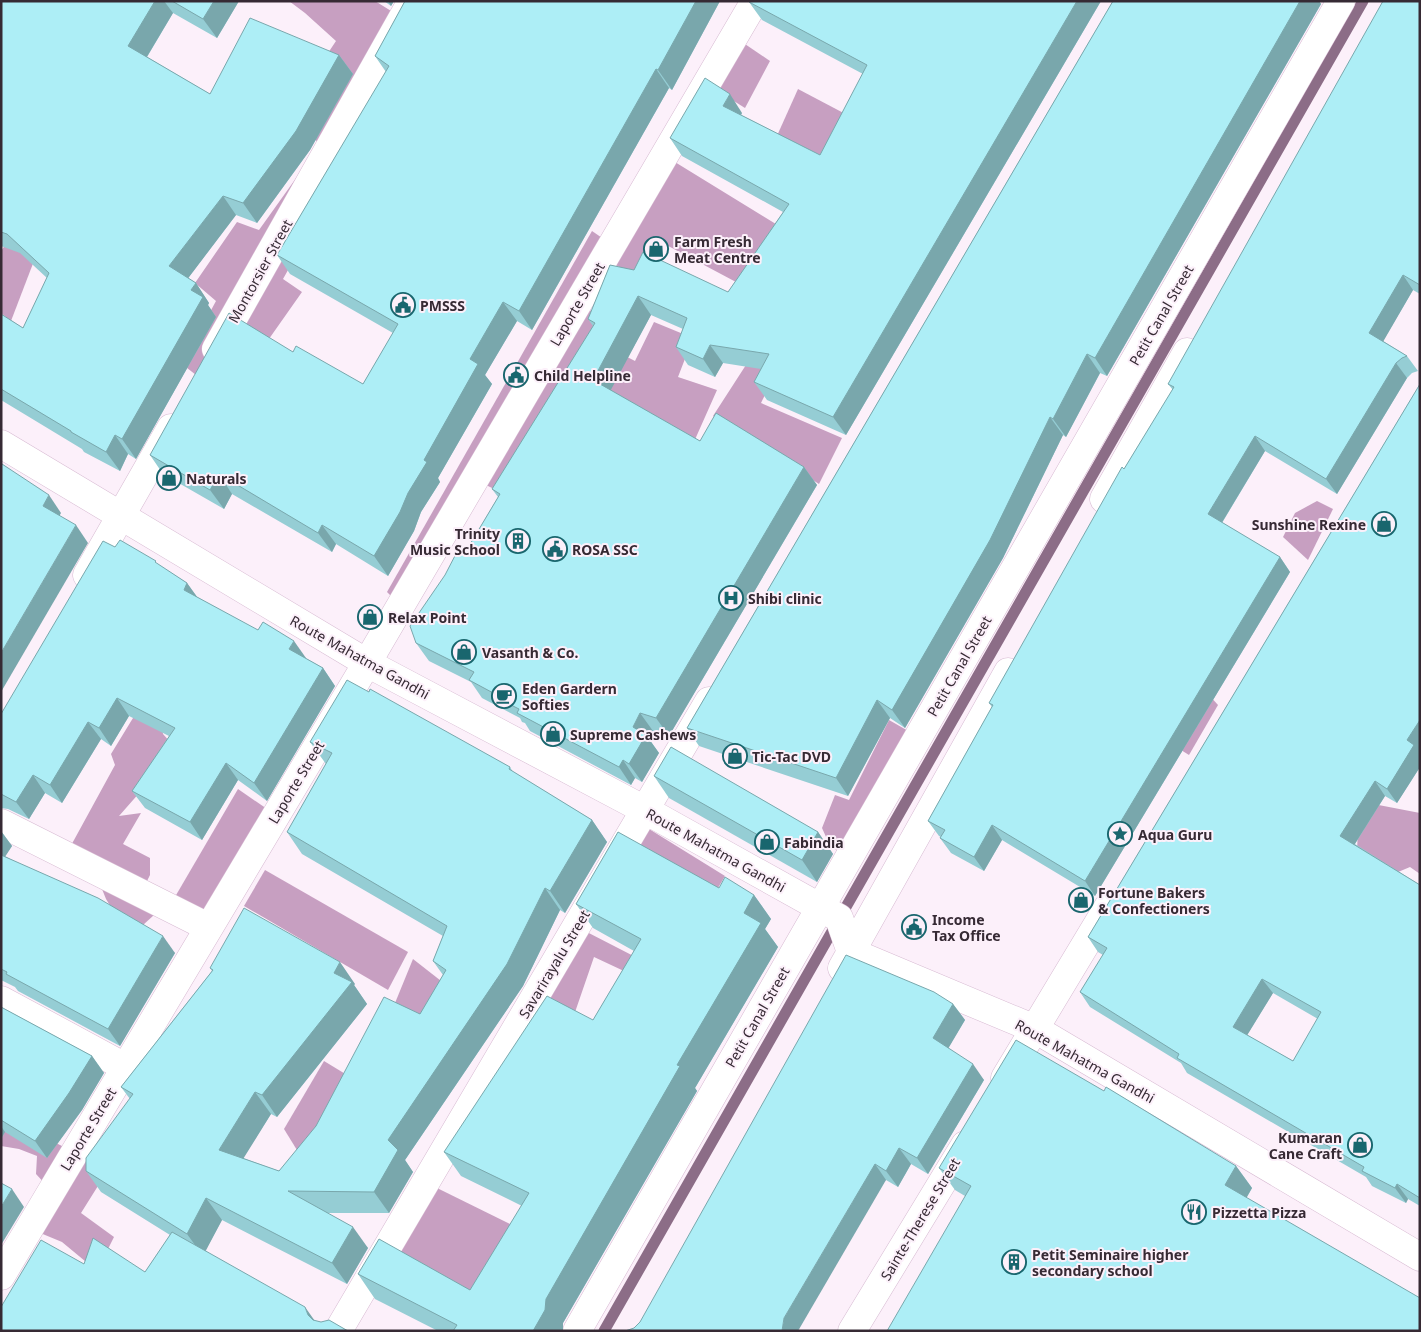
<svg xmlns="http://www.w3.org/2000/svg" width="1421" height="1332" viewBox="0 0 1421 1332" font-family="'Noto Sans',sans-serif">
<rect width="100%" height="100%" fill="#fcf0fa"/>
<g fill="#c79fc1">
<path d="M289 1H375L396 14 321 146 313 137 326 56 336 41 305 13Z"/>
<path d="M742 42 770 61 745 108 713 88Z"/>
<path d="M798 89 853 118 851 183 776 138Z"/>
<path d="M670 159 784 229 751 290 657 240 634 275 612 263Z"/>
<path d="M304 167 196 375 182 364 216 301 195 283 237 222 259 230Z"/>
<path d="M320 184 333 190 283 279 302 292 264 346 239 323Z"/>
<path d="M18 227 42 240 11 321 1 313V251Z"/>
<path d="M592 231 608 242 397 602 387 592Z"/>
<path d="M584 307 604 318 506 495 482 483Z"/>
<path d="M654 322 693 338 678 377 717 390 693 444 580 377 600 343 635 361Z"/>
<path d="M755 351 781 362 761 403 842 438 819 484 713 416Z"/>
<path d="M1317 501 1333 509 1308 560 1283 537 1295 513Z"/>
<path d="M1209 695 1218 705 1189 755 1181 750Z"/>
<path d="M144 700 160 710 163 734 177 750 119 816 141 813 123 844 150 858V875L145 885 68 851 115 765 111 754Z"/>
<path d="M889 720 917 736 846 854 831 848 822 828 835 795 849 800Z"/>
<path d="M238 789 270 811 205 920 172 902Z"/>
<path d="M1363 802 1420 813V874L1410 867 1391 875H1356L1358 827Z"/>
<path d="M641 824 725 876 715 893 647 848 609 909Z"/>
<path d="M265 870 408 952 388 990 244 906Z"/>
<path d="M100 884 158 905 154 915 143 925 115 914 106 899Z"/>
<path d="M581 929 651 965 641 979 594 957 573 1018 536 1004Z"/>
<path d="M413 959 459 995 428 1053 384 1030Z"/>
<path d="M324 1061 347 1075 308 1168 284 1129Z"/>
<path d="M1 1126 54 1142 68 1149 48 1187 36 1174 37 1156 19 1149 1 1146Z"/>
<path d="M90 1138 118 1154 81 1213 114 1237 97 1271 62 1242 33 1230Z"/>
<path d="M435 1187 526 1232 484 1301 396 1250Z"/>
</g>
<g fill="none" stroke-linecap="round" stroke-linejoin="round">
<path stroke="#8c6d87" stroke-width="11" d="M604 1331 1363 1"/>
<defs>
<g id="minor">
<path d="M216 349 412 1"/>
<path d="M1104 499 1187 352"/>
<path d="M87 575 171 428"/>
<path d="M1 823 208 927"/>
<path d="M842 968 1008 672"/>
<path d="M1 1000 125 1067"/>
<path d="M1005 1078 1108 907"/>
<path d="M1 1276 367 663 755 1"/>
<path d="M338 1331 709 701"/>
<path d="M577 1331 1341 1"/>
<path d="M852 1331 965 1145"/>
</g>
<path id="tertiary" d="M1 444 367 663 645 810 839 918 851 952 1035 1029 1420 1257"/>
</defs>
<use href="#minor" stroke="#d7bad2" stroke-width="29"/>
<use href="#tertiary" stroke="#d7bad2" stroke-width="29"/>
<use href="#minor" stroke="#fff" stroke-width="28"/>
<use href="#tertiary" stroke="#fff" stroke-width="28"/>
</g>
<g fill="#95cdd4" fill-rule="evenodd">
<path d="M1 1H239L217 38 173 13 147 57 210 94 339 55 353 74 310 150 257 223 236 215 188 278 196 283 209 303 208 305 216 317 136 459 128 454 120 471 84 452 82 449 1 400V314L23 328 47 278 20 253 1 246Z"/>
<path d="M384 1H394L391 6Z"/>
<path d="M405 1H720L672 90 669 88 532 330 517 321 485 375 492 384 438 478 440 482 421 512 414 531 388 576 336 544 332 552 232 494 224 509 163 474 150 455 293 352 363 384 393 333 290 274 277 255 386 72 375 56Z"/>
<path d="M749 1H1101L846 435 767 400 754 382 761 369 723 363 715 377 688 365 676 347 683 329 651 315 610 390 700 441 804 467 817 485 669 736 653 731 649 739 659 753 642 782 635 778 631 785 530 731 525 723 522 722 520 718 482 698 471 682 429 661 416 643 466 551 498 497 492 489 593 326 588 319 610 265 728 292 783 212 682 156 670 138 742 113 741 115 820 155 863 74 762 20 749 2Z"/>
<path d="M1113 1H1319L1321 4 1107 376 1100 373 1066 437 1063 435 1003 558 905 728 890 718 848 796 699 746 687 728Z"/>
<path d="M1420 1V294L1413 290 1383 341 1407 356 1418 371 1412 373 1407 378 1337 494 1265 451 1222 523 1280 557 1290 572 1095 896 1002 840 984 871 951 853 940 838 941 837 939 836 928 821 992 707 989 703 1124 469 1173 390 1168 384Z"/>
<path d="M1420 384V751L1419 752 1420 753V767L1397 803 1385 796 1355 844 1420 885V1206L1408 1199 1406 1203 1372 1186 1366 1177 1187 1073 1181 1063 1090 1007 1080 992 1103 955 1098 952 1088 937ZM1273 993 1318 1019 1293 1061 1247 1035Z"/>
<path d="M115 547 159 565 187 583 197 597 323 668 335 686 267 801 238 780 202 840 145 808 132 791 169 736 129 716 111 746 101 739 62 803 45 793 29 819 8 809 1 808V714Z"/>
<path d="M369 692 510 767 513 772 592 820 607 842 565 913 560 910 523 986 405 1160 413 1172 389 1213H328L368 1248 347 1284 222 1220 205 1251 315 1321 84 1264 145 1272 170 1235 101 1192 86 1171 130 1099 121 1087 212 971 210 968 355 984 354 985 367 1004 277 1117 271 1114 243 1158 279 1171 420 1014 443 975 433 961 443 936 302 854 287 832 326 764 310 742Z"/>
<path d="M654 776 818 832 833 854 817 882 669 798Z"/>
<path d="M1 831 12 846 5 856 175 953 120 1046 18 991 15 987 1 980Z"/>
<path d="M719 888 754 895 771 919 765 929 778 947 695 1088 697 1091 563 1323V1331H438L375 1299 358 1274 470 1290 522 1206 461 1176 444 1152 593 1020 634 951 593 928 576 904Z"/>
<path d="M953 1004 965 1020 948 1048 984 1080 928 1174 911 1164 898 1187 886 1180 634 1328Z"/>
<path d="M1 1007 92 1056 104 1073 82 1110 47 1158 5 1132 1 1139Z"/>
<path d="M1104 1091 1236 1166 1252 1188 1247 1197 965 1196 955 1190 939 1168Z"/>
</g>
<g fill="#79a7ac">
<path d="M155 1H164L173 13 142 65 128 46Z"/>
<path d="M214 1H239L217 38 203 19Z"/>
<path d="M388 1H394L391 6Z"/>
<path d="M696 1H720L672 90 658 70Z"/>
<path d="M1077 1H1101L846 435 833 417Z"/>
<path d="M1300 1H1319L1321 4 1107 376 1095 358Z"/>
<path d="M339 55 353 74 310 150 257 223 243 203Z"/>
<path d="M656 69 669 88 532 330 519 311Z"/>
<path d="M730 94 742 113 736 124 723 106Z"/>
<path d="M223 196 236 215 183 285 169 266Z"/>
<path d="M1403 275 1413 290 1380 347 1369 333Z"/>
<path d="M196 283 209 303 208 305 216 317 136 459 122 439 191 290Z"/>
<path d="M638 296 651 315 606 399 593 380Z"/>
<path d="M503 302 517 321 485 375 492 384 438 478 440 482 421 512 414 531 388 576 374 556 408 493 470 359Z"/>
<path d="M710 345 723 363 715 377 703 359Z"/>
<path d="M1087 354 1100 373 1066 437 1053 419Z"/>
<path d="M1396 363 1407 378 1337 494 1326 479Z"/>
<path d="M1050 417 1063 435 1003 558 905 728 892 710Z"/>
<path d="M115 435 128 454 120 471 106 452Z"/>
<path d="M1255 436 1265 451 1218 529 1208 514Z"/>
<path d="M804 467 817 485 669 736 656 718Z"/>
<path d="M219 474 232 494 224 509 210 490Z"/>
<path d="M49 495 61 513 55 524 43 506Z"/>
<path d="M76 525 88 543 1 692V653Z"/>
<path d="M322 525 336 544 332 552 318 533Z"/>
<path d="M1280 557 1290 572 1095 896 1085 881Z"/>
<path d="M187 583 200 601 184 590Z"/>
<path d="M294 641 306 658 301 667 289 649Z"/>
<path d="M323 668 335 686 267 801 254 783Z"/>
<path d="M117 698 129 716 111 746 99 728Z"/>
<path d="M877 700 890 718 848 796 836 778Z"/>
<path d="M640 713 653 731 649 739 659 753 642 782 629 764 633 727Z"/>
<path d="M1420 720V751L1419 752 1420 753V767L1397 803 1387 789 1407 740Z"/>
<path d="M88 722 101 739 62 803 50 785Z"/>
<path d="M623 760 635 778 631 785 619 767Z"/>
<path d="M226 763 238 780 202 840 190 822Z"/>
<path d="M33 775 45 793 29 819 16 802Z"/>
<path d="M1375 781 1385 796 1351 850 1340 836Z"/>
<path d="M592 820 607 842 565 913 550 891Z"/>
<path d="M992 825 1002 840 984 871 974 857Z"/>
<path d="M1 831 12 846 1 863Z"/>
<path d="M818 832 833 854 817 882 802 860Z"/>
<path d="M545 888 560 910 523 986 405 1160 413 1172 389 1213 374 1192 388 1140Z"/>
<path d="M754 895 771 919 765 929 778 947 695 1088 697 1091 563 1323V1331H533L546 1299 677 1065 744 913Z"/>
<path d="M163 936 175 953 120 1046 108 1029Z"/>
<path d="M340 962 355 984 354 985 367 1004 277 1117 262 1095Z"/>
<path d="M1262 979 1273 993 1243 1042 1233 1027Z"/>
<path d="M953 1004 965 1020 945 1054 933 1038Z"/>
<path d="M92 1056 104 1073 82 1110 47 1158 35 1141Z"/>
<path d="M973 1064 984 1080 928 1174 917 1158Z"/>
<path d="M255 1092 271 1114 235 1172 219 1150Z"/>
<path d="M1 1126 5 1132 1 1139Z"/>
<path d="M899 1148 911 1164 898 1187 886 1171Z"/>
<path d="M875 1164 886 1180 798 1331H782L784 1318Z"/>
<path d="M1236 1166 1252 1188 1241 1207 1225 1185Z"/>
<path d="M1397 1184 1408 1199 1406 1203 1395 1188Z"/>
<path d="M12 1189 24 1207 1 1245V1207Z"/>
<path d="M206 1198 222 1220 203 1256 187 1234Z"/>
<path d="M353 1227 368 1248 347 1284 332 1263Z"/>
<path d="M305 1307 322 1331 308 1315Z"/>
</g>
<g fill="#adeef6" stroke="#79a7ac" fill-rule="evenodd">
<path d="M1 1H155L128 46 210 94 250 18 339 55 296 131 243 203 223 196 169 266 196 283 191 290 203 297 122 439 115 435 106 452 71 432V431L1 389V314L23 328 49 273 7 234 1 232Z"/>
<path d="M172 1H214L203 19Z"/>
<path d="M405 1H696L658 70 656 69 519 311 503 302 470 359 478 364 424 460 427 462 408 493 400 512 374 556 322 525 318 533 219 474 210 490 150 455 229 313 293 352 296 346 363 384 398 324 277 255 389 66 375 56Z"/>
<path d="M749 1H1077L833 417 754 382 769 354 710 345 703 359 676 347 687 318 638 296 593 380 700 441 716 413 804 467 656 718 640 713 633 727 646 735 629 764 623 760 619 767 517 713 519 709 509 704 510 702 469 680 474 672 416 643 410 626 445 575 459 548 466 551 500 494 492 489 595 323 588 319 610 265 634 270 643 252 728 292 789 204 670 138 705 78 730 94 723 106 820 155 867 65 749 2Z"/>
<path d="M1113 1H1300L1095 358 1087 354 1053 419 1050 417 990 540 892 710 877 700 836 778 687 728Z"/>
<path d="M1383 1H1420V285L1403 275 1369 333 1407 356 1402 358 1396 363 1326 479 1255 436 1208 514 1280 557 1085 881 992 825 974 857 940 838 945 830 928 821 993 705 989 703 1122 467 1124 469 1174 387 1168 384Z"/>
<path d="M1420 384V720L1407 740 1414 745 1387 789 1375 781 1340 836 1420 885V1198L1397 1184 1395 1188 1362 1171 1364 1167 1177 1058 1179 1054 1080 992 1107 948 1088 937ZM1262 979 1321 1012 1293 1061 1233 1027Z"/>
<path d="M2 464 49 495 43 506 76 525 1 653V466Z"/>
<path d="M120 540 156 561 155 562 187 583 184 590 258 630 263 622 294 641 289 649 323 668 254 783 226 763 190 822 132 791 175 728 117 698 99 728 88 722 50 785 33 775 16 802 1 794V714L103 541 115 547Z"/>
<path d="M347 680 369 692 370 689 510 767 509 769 592 820 550 891 545 888 507 964 388 1140 398 1150 374 1192 288 1191 353 1227 332 1263 206 1198 187 1234 86 1171V1158L133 1094 121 1087 213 970 210 968 244 908 340 962 334 973 352 982 262 1095 255 1092 219 1150 279 1171 316 1126 384 997 420 1014 446 970 433 961 447 926 287 832 332 753 310 742Z"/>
<path d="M671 747 818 832 802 860 654 776Z"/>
<path d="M618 832 719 888 725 877 754 895 744 913 761 923 677 1065 680 1066 546 1299 545 1310 533 1331H453L457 1325 358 1274 379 1239 470 1290 529 1193 444 1152 547 996 593 1020 641 939 576 904Z"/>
<path d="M1 855 98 898 163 936 108 1029 6 974 7 972 1 969Z"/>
<path d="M846 955 934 992 953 1004 933 1038 973 1064 917 1158 899 1148 886 1171 875 1164 784 1318 782 1331H625L634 1328 640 1322Z"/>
<path d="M1 1007 92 1056 69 1093 35 1141 1 1120Z"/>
<path d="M1016 1040 1104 1091 1106 1087 1236 1166 1225 1185 1420 1298V1331H887L971 1186 939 1168Z"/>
<path d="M1 1183 12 1189 1 1207Z"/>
<path d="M172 1232 305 1307 308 1315 313 1320 321 1322 329 1320 348 1331H1V1307L41 1240 84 1264 93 1238 145 1272Z"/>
</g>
<defs>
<symbol id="shop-ring" viewBox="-11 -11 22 22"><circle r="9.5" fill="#fcf0fa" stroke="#19666e" stroke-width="1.5"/><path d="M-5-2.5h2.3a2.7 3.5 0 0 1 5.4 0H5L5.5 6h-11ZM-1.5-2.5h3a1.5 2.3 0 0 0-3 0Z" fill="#19666e"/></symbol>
<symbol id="civic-ring" viewBox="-11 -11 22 22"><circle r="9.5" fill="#fcf0fa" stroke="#19666e" stroke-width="1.5"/><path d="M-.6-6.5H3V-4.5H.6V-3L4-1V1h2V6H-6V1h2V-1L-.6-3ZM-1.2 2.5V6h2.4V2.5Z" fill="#19666e"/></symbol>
<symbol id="building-ring" viewBox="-11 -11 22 22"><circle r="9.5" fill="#fcf0fa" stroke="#19666e" stroke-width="1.5"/><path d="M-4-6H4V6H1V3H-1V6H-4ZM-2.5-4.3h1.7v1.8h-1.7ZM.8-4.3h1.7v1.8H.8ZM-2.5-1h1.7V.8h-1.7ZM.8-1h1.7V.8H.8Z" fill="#19666e"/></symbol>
<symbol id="hospital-ring" viewBox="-11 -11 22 22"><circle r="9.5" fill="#fcf0fa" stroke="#19666e" stroke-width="1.5"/><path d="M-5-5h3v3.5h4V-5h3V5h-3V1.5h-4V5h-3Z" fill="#19666e"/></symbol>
<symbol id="cafe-ring" viewBox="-11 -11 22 22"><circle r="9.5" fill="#fcf0fa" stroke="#19666e" stroke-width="1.5"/><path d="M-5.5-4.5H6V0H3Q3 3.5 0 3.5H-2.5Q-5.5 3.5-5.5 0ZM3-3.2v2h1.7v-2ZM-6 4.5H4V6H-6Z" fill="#19666e"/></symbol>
<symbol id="sight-ring" viewBox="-11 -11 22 22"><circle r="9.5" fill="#fcf0fa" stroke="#19666e" stroke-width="1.5"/><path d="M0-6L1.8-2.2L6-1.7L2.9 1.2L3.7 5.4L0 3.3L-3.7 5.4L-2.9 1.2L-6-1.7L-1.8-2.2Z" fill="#19666e"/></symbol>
<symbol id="restaurant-ring" viewBox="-11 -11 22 22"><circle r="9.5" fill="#fcf0fa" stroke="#19666e" stroke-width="1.5"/><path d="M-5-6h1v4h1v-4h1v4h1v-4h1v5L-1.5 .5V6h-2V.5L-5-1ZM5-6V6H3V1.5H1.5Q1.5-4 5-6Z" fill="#19666e"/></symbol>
</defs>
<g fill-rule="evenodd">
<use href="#shop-ring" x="642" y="235" width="28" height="28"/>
<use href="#civic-ring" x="389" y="291" width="28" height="28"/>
<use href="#civic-ring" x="502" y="361" width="28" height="28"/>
<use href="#shop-ring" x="155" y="464" width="28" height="28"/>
<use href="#shop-ring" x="1370" y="510" width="28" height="28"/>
<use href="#building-ring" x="504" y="527" width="28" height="28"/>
<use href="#civic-ring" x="541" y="535" width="28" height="28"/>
<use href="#hospital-ring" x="717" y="584" width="28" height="28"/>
<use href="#shop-ring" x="356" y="603" width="28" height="28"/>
<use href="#shop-ring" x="450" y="638" width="28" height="28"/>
<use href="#cafe-ring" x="490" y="682" width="28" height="28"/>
<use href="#shop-ring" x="539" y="720" width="28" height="28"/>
<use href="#shop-ring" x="721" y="742" width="28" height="28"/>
<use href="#sight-ring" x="1106" y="820" width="28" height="28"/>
<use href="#shop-ring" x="753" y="828" width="28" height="28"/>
<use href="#shop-ring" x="1067" y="886" width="28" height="28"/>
<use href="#civic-ring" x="900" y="913" width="28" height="28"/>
<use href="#shop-ring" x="1346" y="1131" width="28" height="28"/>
<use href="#restaurant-ring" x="1180" y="1198" width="28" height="28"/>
<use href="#building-ring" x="1000" y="1248" width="28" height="28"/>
</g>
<g text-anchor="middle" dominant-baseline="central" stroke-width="4" stroke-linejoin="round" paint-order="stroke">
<g font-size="14" font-weight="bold" fill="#362a34" stroke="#fcf0fa" text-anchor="start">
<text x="674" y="241">Farm Fresh<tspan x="674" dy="16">Meat Centre</tspan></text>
<text x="420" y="305">PMSSS</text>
<text x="534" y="375">Child Helpline</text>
<text x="186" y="478">Naturals</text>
<text x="1366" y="524" text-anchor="end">Sunshine Rexine</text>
<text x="500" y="533" text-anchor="end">Trinity<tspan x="500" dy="16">Music School</tspan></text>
<text x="572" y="549">ROSA SSC</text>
<text x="748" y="598">Shibi clinic</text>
<text x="388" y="617">Relax Point</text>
<text x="482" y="652">Vasanth &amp; Co.</text>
<text x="522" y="688">Eden Gardern<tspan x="522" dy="16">Softies</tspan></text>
<text x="570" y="734">Supreme Cashews</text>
<text x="752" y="756">Tic-Tac DVD</text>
<text x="1138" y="834">Aqua Guru</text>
<text x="784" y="842">Fabindia</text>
<text x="1098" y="892">Fortune Bakers<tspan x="1098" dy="16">&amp; Confectioners</tspan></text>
<text x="932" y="919">Income<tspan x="932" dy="16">Tax Office</tspan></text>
<text x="1342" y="1137" text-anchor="end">Kumaran<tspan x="1342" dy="16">Cane Craft</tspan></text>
<text x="1212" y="1212">Pizzetta Pizza</text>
<text x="1032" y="1254">Petit Seminaire higher<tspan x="1032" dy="16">secondary school</tspan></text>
</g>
<g font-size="14" fill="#362a34" stroke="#fcf0fa">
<text transform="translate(260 271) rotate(-61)">Montorsier Street</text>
<text transform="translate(577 304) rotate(-60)">Laporte Street</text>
<text transform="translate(1161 315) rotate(-60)">Petit Canal Street</text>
<text transform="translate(360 657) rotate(29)">Route Mahatma Gandhi</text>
<text transform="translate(959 666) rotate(-60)">Petit Canal Street</text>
<text transform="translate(296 782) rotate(-59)">Laporte Street</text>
<text transform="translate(716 850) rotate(29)">Route Mahatma Gandhi</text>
<text transform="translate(554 964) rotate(-59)">Savarirayalu Street</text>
<text transform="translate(757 1017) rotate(-60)">Petit Canal Street</text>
<text transform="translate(1085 1061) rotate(29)">Route Mahatma Gandhi</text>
<text transform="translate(88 1129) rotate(-59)">Laporte Street</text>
<text transform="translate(920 1219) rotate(-59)">Sainte-Therese Street</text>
</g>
</g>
<rect width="1421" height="1332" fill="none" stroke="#362a34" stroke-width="5"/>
</svg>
